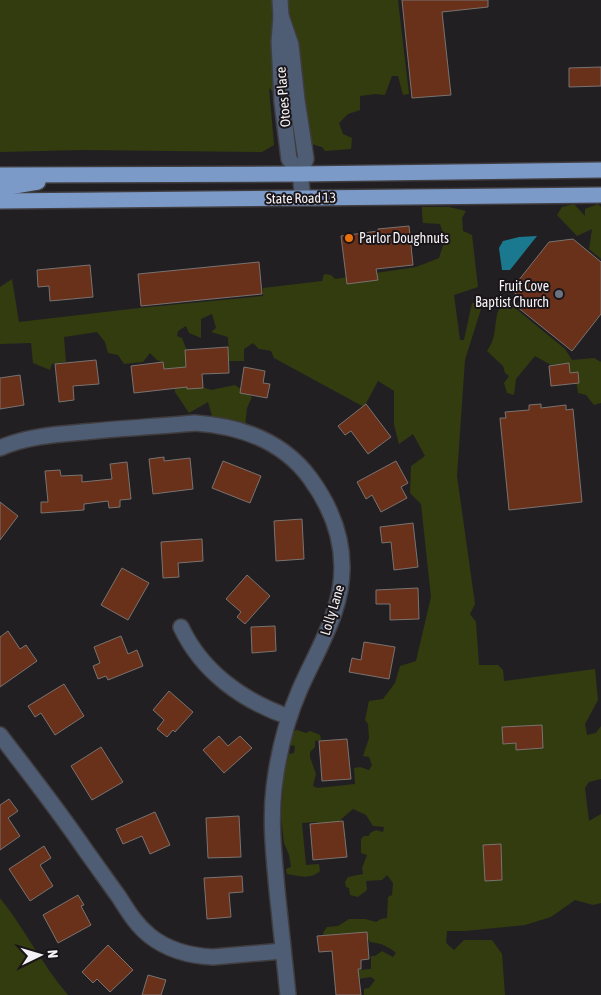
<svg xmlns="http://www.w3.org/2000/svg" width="601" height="995" viewBox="0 0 601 995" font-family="'Asap Condensed',sans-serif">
<rect width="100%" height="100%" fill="#221f23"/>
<g fill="#323c0f">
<path d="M0 0H398L409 94 403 95 398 76H392L385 95 375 94 360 96V110L348 114 339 123 343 134 352 138 351 149 325 151 322 147 311 144 308 125 269 88 274 145 262 152 83 150 0 152Z"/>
<path d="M574 204 585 216V209L598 204 601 207V259L589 249 592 229 577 236 557 215 562 207Z"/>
<path d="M422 207H449L466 211 462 218 463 231 472 235 478 287 454 295 460 340H464L472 303H478L481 309 465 360 457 476 475 604 470 614 476 622 479 665H498L503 670 504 681 595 669 598 700 585 724 587 735 596 733 601 726V779L589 782 585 788 589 821 601 814V903L593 905 575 900 551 917 525 925 465 931H447L446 943 454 950 464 940H492L502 954 505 995H364V989L369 988 375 980 371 977 357 979 358 970 371 969V956H375L382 951 393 957 396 953C388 946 380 943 370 942L368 939 324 937 323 933 327 927 338 926 349 919H365L376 922 381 919 387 918 388 897 392 895 393 883 387 875 382 880 366 881 367 890 358 897 350 895 349 888 346 887 345 882 348 877 363 874 362 868 367 855 361 853V839L364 836H369L370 833 376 830 383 832 384 827 373 826 366 815 353 809 338 822 318 824 316 822 302 823 306 865 319 864 320 871C310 880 299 876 287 874L286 869 291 867 289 855 284 843 281 817 284 773 289 754 294 753 295 746 290 745 294 731 297 730 306 733 310 731 320 735 321 740 315 741V747L310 752V757L316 774 313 786 317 788 355 784 354 768 360 767 369 770 372 765 369 757 363 756 369 738 368 724 365 720 369 701 383 699 395 683 400 666 416 661 431 597 421 504 410 493 411 466 425 456 413 434 399 444 394 425V391L378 381 364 407 274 358 271 351 267 350 259 349 253 343 244 349V361H229L228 337 211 332 216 328 212 314 201 319V338L189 333 186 326 178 331 177 336 182 338 189 356 199 386 211 390 235 385 252 397 247 408 245 426 212 416 208 402 189 413 175 392 173 368 164 369 162 362 157 360 150 353 143 362 124 364 118 355 108 353 105 342 97 332 64 337 66 362 52 364 50 370 33 363 31 343 0 344V287L12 279 19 322 139 308 263 296V288L322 281 324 274 331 275 335 279 416 267 439 258 445 239 440 224 423 223 422 213Z"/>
<path d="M515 301 514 307 565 349 572 360 594 358 601 362V403L594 405 586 395 578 393 576 380 567 376 563 364 551 365 535 356 516 379 514 395 507 393 504 383 509 376 505 373 503 366 487 351C490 346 493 341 494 335 498 317 493 304 515 301Z"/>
<path d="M0 898C25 929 42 965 68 995H0Z"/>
</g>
<path fill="#1b798f" d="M537 236 510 270H502L499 248 503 241 519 237Z"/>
<g fill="#69301a" stroke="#797370">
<path d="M402 0H488V7L442 12 451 95 412 98Z"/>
<path d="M601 67V86L569 87V68Z"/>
<path d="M409 226 413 265 376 269 378 280 347 284 341 236 378 231V229Z"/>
<path d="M573 239 601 262V314L572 351 516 306 522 299 511 290 549 242Z"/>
<path d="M259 262 262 294 141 306 138 274Z"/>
<path d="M90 265 93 297 50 301 49 286 38 287 37 270Z"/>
<path d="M228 347 229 373 202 374 203 388 187 389V387L134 393 131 366 163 362 164 369 186 367 185 350Z"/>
<path d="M96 360 99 384 73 386 74 400 59 402 55 364Z"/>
<path d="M569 363 570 373 578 372 579 383 551 386 549 366Z"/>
<path d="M244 367 265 371 263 383 270 384 267 398 240 393Z"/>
<path d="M20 375 24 405 0 409V378Z"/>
<path d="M366 404 391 437 368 454 351 431 345 435 338 426Z"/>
<path d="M541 404V408L566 405V410L573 409 582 502 509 510 500 418H506L505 412 529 410V405Z"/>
<path d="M164 457V461L190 458 193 489 153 494 149 459Z"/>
<path d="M223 461 261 476 250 503 212 488Z"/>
<path d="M396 461 408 483 401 487 407 498 381 512 372 495 366 499 357 482Z"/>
<path d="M127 462 131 499 120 500V507L109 508 108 501 84 504V510L41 513V502H48L45 471 60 470 61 476 82 475V482L112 479 110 464Z"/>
<path d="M0 502 18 516 0 540Z"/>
<path d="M302 519 304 559 276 561 274 521Z"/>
<path d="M413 523 418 567 394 570 391 542 382 543 380 527Z"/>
<path d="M202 539 203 561 178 563 179 577 163 578 161 542Z"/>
<path d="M122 568 149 583 128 620 101 605Z"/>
<path d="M247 575 270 596 245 624 237 617 241 612 226 599Z"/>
<path d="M418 588 419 619 390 620V604H376V590Z"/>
<path d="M275 626 276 651 252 653 251 627Z"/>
<path d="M8 631 20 649 26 645 37 661 0 687V637Z"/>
<path d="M121 636 128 654 137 650 143 666 108 680 106 676 98 679 93 666 100 663 94 647Z"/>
<path d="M364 642 395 647 389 679 349 672 352 658 361 660Z"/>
<path d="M64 684 84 716 55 735 41 713 35 717 28 706Z"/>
<path d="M169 691 193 712 175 732 173 730 167 737 157 729 164 720 153 710Z"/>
<path d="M542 725 543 748 516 750V743L503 744 502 727Z"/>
<path d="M219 736 228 746 240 736 252 748 224 773 203 750Z"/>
<path d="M347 739 351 779 322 781 319 741Z"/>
<path d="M101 747 123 782 92 800 71 766Z"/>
<path d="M9 799 18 811 8 818 20 836 0 850V805Z"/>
<path d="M155 812 170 845 150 854 142 836 123 844 116 829Z"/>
<path d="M239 816 241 857 208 858 206 818Z"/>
<path d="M343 821 347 857 313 860 310 824Z"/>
<path d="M501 844 502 880 485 881 483 845Z"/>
<path d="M44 846 51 858 40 865 53 886 30 901 9 869Z"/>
<path d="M242 876 243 892 229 893 231 917 207 919 204 878Z"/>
<path d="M78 895 84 905 81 906 91 925 58 943 43 915Z"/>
<path d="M367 932 369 959 361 960V969H358L361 995H336L332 951 319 952 317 936Z"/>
<path d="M108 945 133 970 110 992 97 979 93 983 82 972Z"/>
<path d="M148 975 166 980 161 995H142Z"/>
</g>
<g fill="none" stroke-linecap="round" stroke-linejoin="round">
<defs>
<g id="minor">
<path d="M280 0 281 16 279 42 282 102 289 159 300 174"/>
<path d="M281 16 291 45 297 100 306 159 300 174 303 198"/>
<path d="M0 448C29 435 63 434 95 431 128 428 161 426 195 423 240 426 282 440 310 478 340 519 351 564 334 613 325 640 311 664 300 689 286 721 278 754 274 788 270 822 274 856 277 890 281 925 284 960 288 995"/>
<path d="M181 627C202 672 243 701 289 717"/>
<path d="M0 735C29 773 59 811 86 851 97 866 108 882 119 897 128 911 136 925 150 936 168 950 190 956 213 957L283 951"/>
</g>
<g id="major">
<path d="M0 175 300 174 601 170"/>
<path d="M0 188 9 187 38 182"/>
<path d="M0 201 601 195"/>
</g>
</defs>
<use href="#minor" stroke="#403d40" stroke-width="18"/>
<use href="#major" stroke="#403d40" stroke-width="18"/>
<use href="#minor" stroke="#4e5d73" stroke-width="15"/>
<use href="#major" stroke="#7c9ac7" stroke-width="15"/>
</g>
<circle fill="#e8710a" stroke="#191519" stroke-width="2" cx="349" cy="238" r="5"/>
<circle fill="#6b7280" stroke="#191519" stroke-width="2" cx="559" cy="294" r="5"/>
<g text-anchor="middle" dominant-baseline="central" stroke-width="4" stroke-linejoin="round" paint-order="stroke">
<g font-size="14" fill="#f5f2f5" stroke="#191519">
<text transform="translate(283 97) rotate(-95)">Otoes Place</text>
<text transform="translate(301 198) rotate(-1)">State Road 13</text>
<text transform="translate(332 610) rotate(-73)">Lolly Lane</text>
</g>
<g font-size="14" fill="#f5f2f5" stroke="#191519" text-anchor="start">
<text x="359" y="238">Parlor Doughnuts</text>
<text x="549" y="286" text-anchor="end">Fruit Cove<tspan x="549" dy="16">Baptist Church</tspan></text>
</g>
</g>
<g transform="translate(40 955) rotate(85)" stroke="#191519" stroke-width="4" paint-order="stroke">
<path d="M0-4L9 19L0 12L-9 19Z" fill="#f5f2f5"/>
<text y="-8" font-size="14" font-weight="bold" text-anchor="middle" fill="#f5f2f5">N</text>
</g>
</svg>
